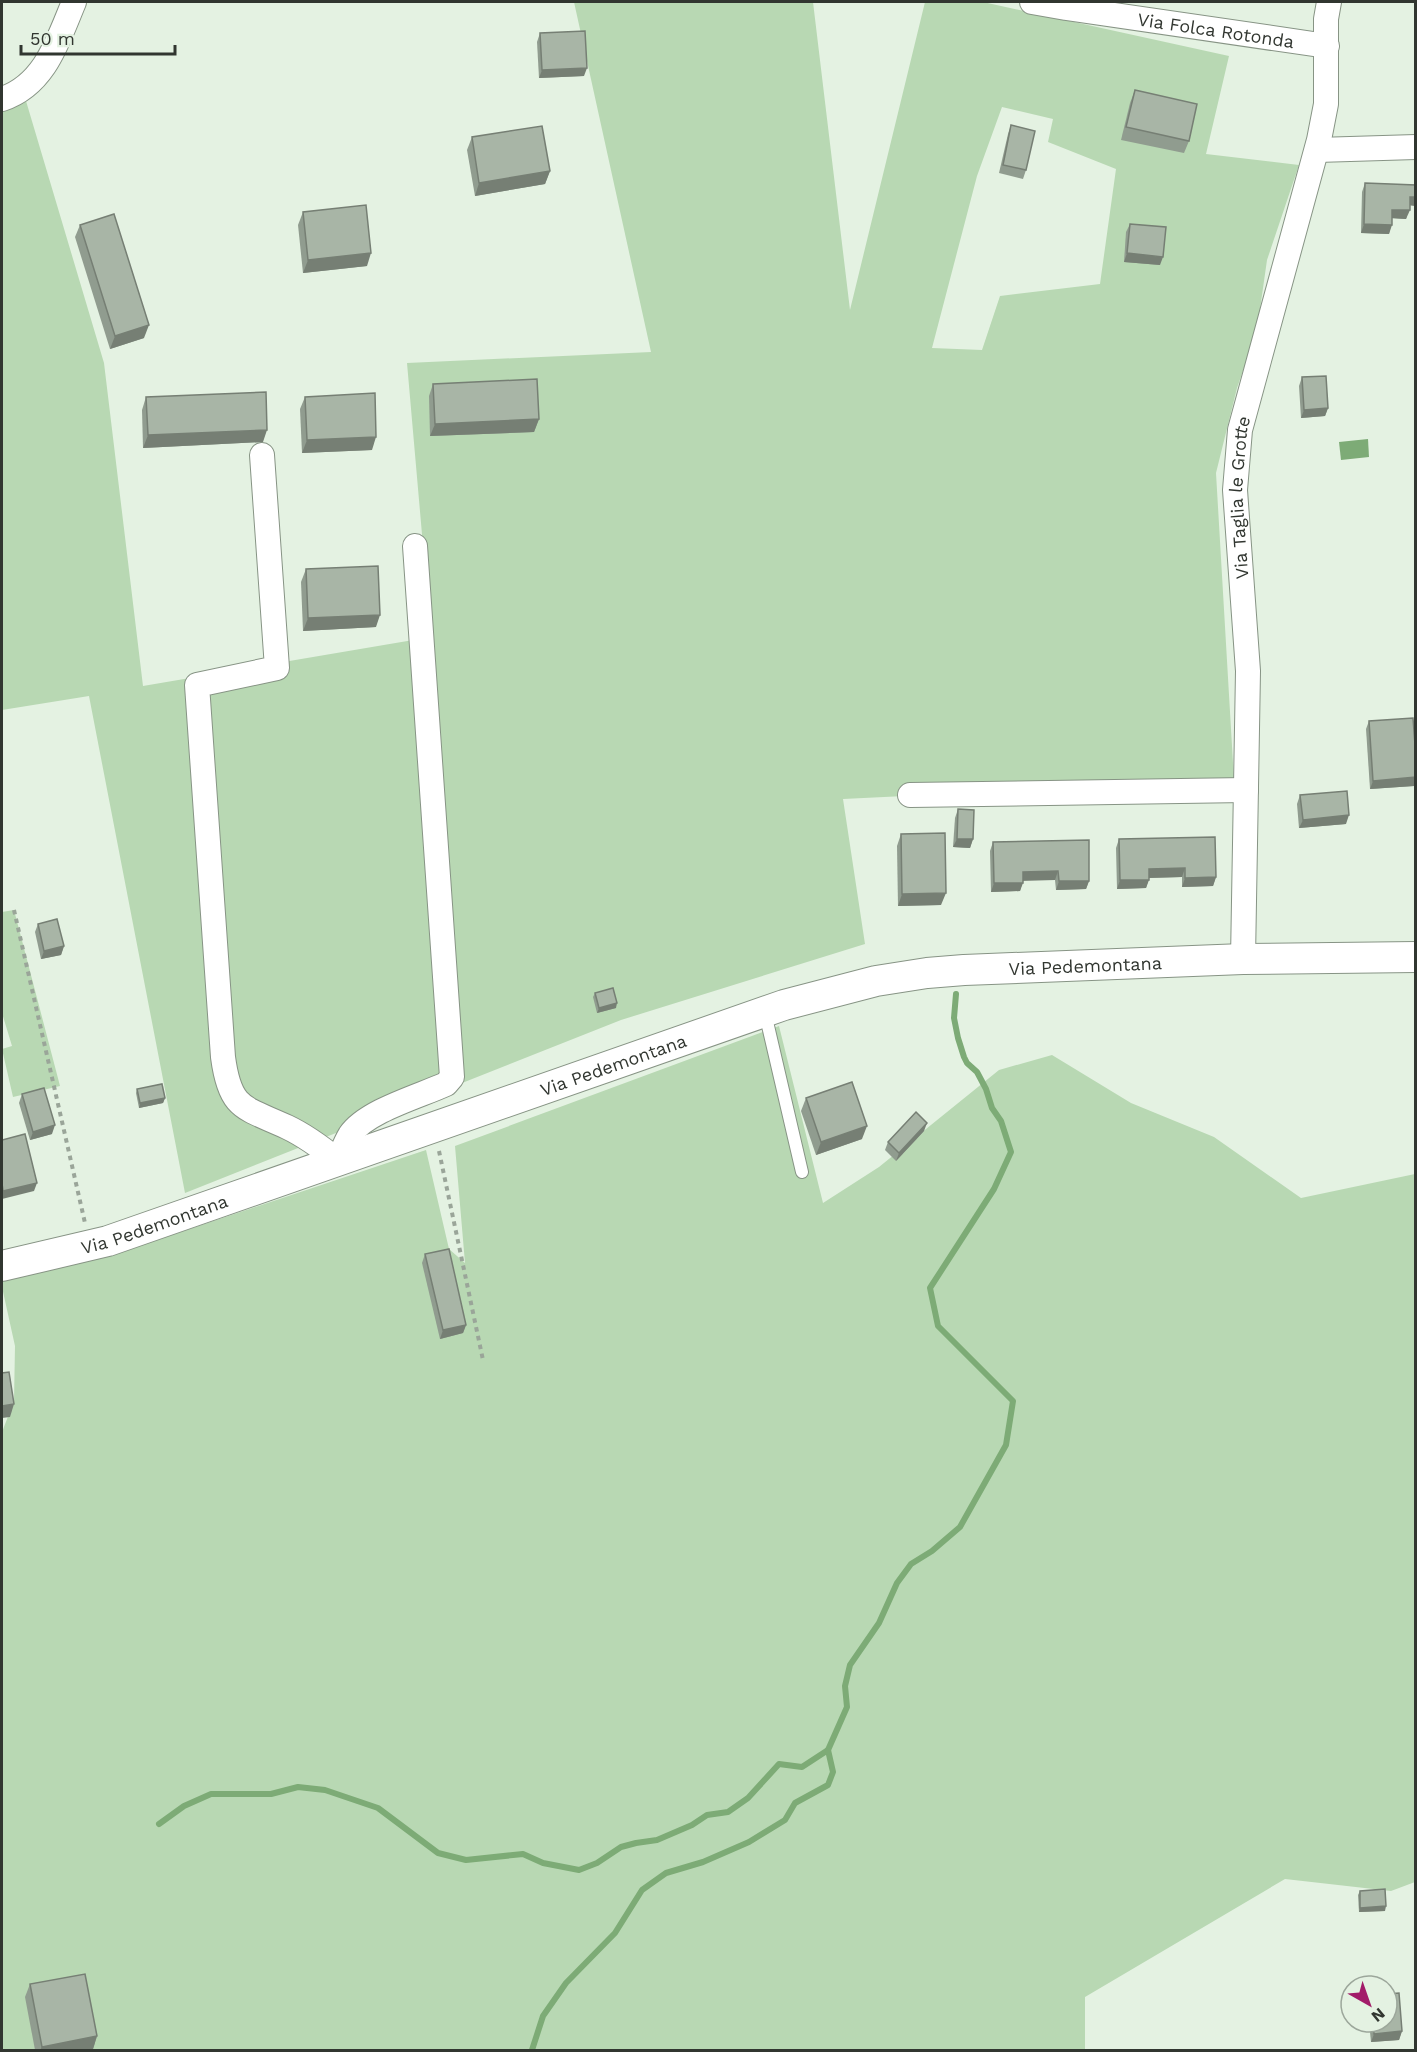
<svg xmlns="http://www.w3.org/2000/svg" width="1417" height="2052" viewBox="0 0 1417 2052" font-family="'Work Sans',sans-serif">
<rect width="100%" height="100%" fill="#e4f2e2"/>
<g fill="#b8d8b3" fill-rule="evenodd">
<path d="M574 2H813L850 310 925 2H983L1229 56 1206 154 1299 165 1267 260 1257 330 1237 388 1216 473 1234 780 843 799 865 944 621 1020 185 1193 89 696 2 710V107L26 101 104 363 143 686 431 637 407 363 651 352ZM1002 107 1053 119 1048 142 1116 169 1100 284 1000 296 982 350 932 348 977 176Z"/>
<path d="M14 910 60 1086 13 1097 2 1049 12 1046 2 1013V912Z"/>
<path d="M779 1026 823 1203 879 1167 999 1070 1052 1055 1131 1103 1214 1137 1301 1198 1415 1174V1882L1391 1891 1285 1879 1085 1997V2050H2V1432L14 1401 15 1346 2 1287V1266L90 1246 103 1258 426 1150 449 1249 465 1263 455 1146Z"/>
</g>
<path fill="#7dab76" d="M1368 439 1369 457 1341 460 1339 442Z"/>
<g fill="none" stroke-linecap="round" stroke-linejoin="round">
<g stroke="#7dab76" stroke-width="6">
<path d="M159 1824 184 1806 211 1794H271L298 1787 325 1790 378 1808 438 1853 466 1860 523 1854 543 1863 579 1870 597 1863 621 1847 636 1843 657 1840 692 1825 707 1815 728 1812 748 1798 779 1764 802 1767 828 1750"/>
<path d="M532 2050 543 2016 566 1983 615 1933 642 1890 666 1873 703 1862 749 1842 785 1820 795 1803 828 1785 833 1772 828 1750 847 1707 845 1686 850 1665 879 1623 897 1583 911 1564 932 1551 960 1527 1006 1445 1013 1401 938 1326 930 1288 994 1189 1011 1152 1001 1121 992 1108 986 1089 977 1072 967 1063 964 1057 958 1038 954 1018 956 994"/>
</g>
<defs>
<path id="service" d="M765 1013 802 1172"/>
<g id="minor">
<path id="s1" d="M1032 2 1066 8 1327 46"/>
<path d="M2 99C45 85 58 40 74 2"/>
<path d="M1317 150 1416 147"/>
<path d="M262 455 277 668 197 685 223 1057C230 1110 244 1107 287 1127 306 1136 322 1148 338 1161 342 1152 345 1143 350 1135 366 1111 420 1096 446 1084L452 1077 415 546"/>
<path d="M910 795 1246 790"/>
<path id="s2" d="M1243 959 1248 671 1235 490 1240 430 1319 140 1326 104V19L1329 2"/>
</g>
<g id="tertiary">
<path id="s3" d="M2 1266 108 1241 784 1005 876 981 927 973 964 970 1243 959 1416 957"/>
</g>
</defs>
<use href="#service" stroke="#879485" stroke-width="14"/>
<use href="#minor" stroke="#879485" stroke-width="26"/>
<use href="#tertiary" stroke="#879485" stroke-width="32"/>
<g stroke="#9aa599" stroke-width="4" stroke-dasharray="4.5 4.5" stroke-linecap="butt">
<path d="M14 910 85 1223"/>
<path d="M439 1151 483 1360"/>
</g>
<use href="#service" stroke="#fff" stroke-width="12"/>
<use href="#minor" stroke="#fff" stroke-width="24"/>
<use href="#tertiary" stroke="#fff" stroke-width="30"/>
</g>
<g fill="#909c8f">
<path d="M540 33 584 76 539 78 537 42Z"/>
<path d="M1135 90 1189 141 1184 153 1121 140 1130 103Z"/>
<path d="M1011 125 1026 170 1023 179 999 173 1008 134Z"/>
<path d="M472 137 550 171 545 184 475 196 467 150Z"/>
<path d="M1365 183 1416 185V206L1410 205 1406 219 1392 218 1389 234 1361 233 1362 192Z"/>
<path d="M303 212 367 266 303 273 298 225Z"/>
<path d="M1130 224 1160 265 1124 262 1126 232Z"/>
<path d="M80 225 144 338 110 349 75 237Z"/>
<path d="M1302 377 1328 408 1325 416 1301 418 1299 386Z"/>
<path d="M433 384 539 419 534 432 430 436 429 396Z"/>
<path d="M146 397 263 442 143 448 142 410Z"/>
<path d="M305 397 372 450 302 453 300 409Z"/>
<path d="M306 569 376 627 303 631 301 582Z"/>
<path d="M1369 721 1416 758V781L1414 786 1370 789 1366 729Z"/>
<path d="M1300 795 1346 824 1299 828 1297 804Z"/>
<path d="M958 809 973 839 970 848 953 847 955 818Z"/>
<path d="M901 834 941 905 898 906 897 846Z"/>
<path d="M1119 839 1216 877 1213 886 1182 887V877L1149 878 1146 888 1117 889 1116 848Z"/>
<path d="M993 842 1089 881 1086 889 1056 890 1055 880H1023L1020 891 991 892 990 851Z"/>
<path d="M38 924 64 946 61 955 41 959 35 932Z"/>
<path d="M595 993 616 1008 597 1013 593 997Z"/>
<path d="M137 1089 165 1098 163 1103 139 1108 136 1093Z"/>
<path d="M22 1094 52 1134 30 1140 19 1103Z"/>
<path d="M806 1098 862 1139 816 1155 801 1111Z"/>
<path d="M924 1131 896 1161 885 1150 888 1142Z"/>
<path d="M425 1254 466 1325 463 1333 440 1339 422 1263Z"/>
<path d="M1360 1891 1385 1911 1359 1912 1358 1895Z"/>
<path d="M30 1984 97 2036 93 2049 85 2050H35L25 1997Z"/>
<path d="M1369 2022H1387L1402 2031 1399 2040 1371 2042Z"/>
</g>
<g fill="#767f74">
<path d="M587 68 584 76 539 78 542 70Z"/>
<path d="M550 171 545 184 475 196 479 183Z"/>
<path d="M1410 197H1416V206L1407 205Z"/>
<path d="M1392 210H1410L1406 219 1389 218Z"/>
<path d="M1364 224 1392 225 1389 234 1361 233Z"/>
<path d="M371 253 367 266 303 273 308 260Z"/>
<path d="M1127 253 1163 257 1160 265 1124 262Z"/>
<path d="M149 325 144 338 110 349 115 336Z"/>
<path d="M1328 408 1325 416 1301 418 1304 410Z"/>
<path d="M539 419 534 432 430 436 435 424Z"/>
<path d="M267 430 263 442 143 448 148 435Z"/>
<path d="M376 437 372 450 302 453 307 440Z"/>
<path d="M380 615 376 627 303 631 308 618Z"/>
<path d="M1416 777 1414 786 1370 789 1373 781Z"/>
<path d="M1349 815 1346 824 1299 828 1303 820Z"/>
<path d="M957 839H973L970 848 953 847Z"/>
<path d="M1185 868 1182 877 1146 878 1149 869Z"/>
<path d="M1058 871 1055 880 1020 881 1023 872Z"/>
<path d="M1216 877 1213 886 1182 887 1185 878Z"/>
<path d="M1120 880H1149L1146 888 1117 889Z"/>
<path d="M1059 881H1089L1086 889 1056 890Z"/>
<path d="M994 883H1023L1020 891 991 892Z"/>
<path d="M946 893 941 905 898 906 902 894Z"/>
<path d="M64 946 61 955 41 959 44 951Z"/>
<path d="M617 1003 616 1008 597 1013 599 1008Z"/>
<path d="M165 1098 163 1103 139 1108 140 1103Z"/>
<path d="M927 1123 924 1131 896 1161 899 1153Z"/>
<path d="M55 1125 52 1134 30 1140 33 1132Z"/>
<path d="M867 1126 862 1139 816 1155 821 1142Z"/>
<path d="M37 1183 34 1191 2 1199 3 1191Z"/>
<path d="M466 1325 463 1333 440 1339 443 1330Z"/>
<path d="M14 1404 10 1417 2 1418V1406Z"/>
<path d="M1386 1906 1385 1911 1359 1912 1360 1908Z"/>
<path d="M1402 2031 1399 2040 1371 2042 1374 2034Z"/>
<path d="M97 2036 93 2049 85 2050H40L42 2047Z"/>
</g>
<g fill="#a8b5a6" stroke="#767f74" stroke-width="1.5">
<path d="M585 31 587 68 542 70 540 33Z"/>
<path d="M1135 90 1197 104 1189 141 1126 127Z"/>
<path d="M1011 125 1035 131 1026 170 1003 165Z"/>
<path d="M542 126 550 171 479 183 472 137Z"/>
<path d="M1365 183 1416 185V197H1410V210H1392V225L1364 224Z"/>
<path d="M366 205 371 253 308 260 303 212Z"/>
<path d="M114 214 149 325 115 336 80 225Z"/>
<path d="M1130 224 1166 227 1163 257 1127 253Z"/>
<path d="M1326 376 1328 408 1304 410 1302 377Z"/>
<path d="M537 379 539 419 435 424 433 384Z"/>
<path d="M266 392 267 430 148 435 146 397Z"/>
<path d="M375 393 376 437 307 440 305 397Z"/>
<path d="M378 566 380 615 308 618 306 569Z"/>
<path d="M1413 718 1416 758V777L1373 781 1369 721Z"/>
<path d="M1347 791 1349 815 1303 820 1300 795Z"/>
<path d="M958 809 974 810 973 839H957Z"/>
<path d="M945 833 946 893 902 894 901 834Z"/>
<path d="M1215 837 1216 877 1185 878V868L1149 869V880H1120L1119 839Z"/>
<path d="M1089 840V881H1059L1058 871 1023 872V883H994L993 842Z"/>
<path d="M57 919 64 946 44 951 38 924Z"/>
<path d="M613 988 617 1003 599 1008 595 993Z"/>
<path d="M852 1082 867 1126 821 1142 806 1098Z"/>
<path d="M162 1084 165 1098 140 1103 137 1089Z"/>
<path d="M44 1088 55 1125 33 1132 22 1094Z"/>
<path d="M916 1112 927 1123 899 1153 888 1142Z"/>
<path d="M25 1134 37 1183 3 1191 2 1183V1140Z"/>
<path d="M449 1249 466 1325 443 1330 425 1254Z"/>
<path d="M9 1372 14 1404 2 1406V1373Z"/>
<path d="M1385 1889 1386 1906 1360 1908V1891Z"/>
<path d="M85 1974 97 2036 42 2047 30 1984Z"/>
<path d="M1399 1993 1402 2031 1374 2034 1373 2022H1387V1994Z"/>
</g>
<g text-anchor="middle" dominant-baseline="central" stroke-width="6" stroke-linejoin="round" paint-order="stroke">
<g font-size="18" fill="#313630" stroke="#e4f2e2">
<text stroke="none"><textPath href="#s1" startOffset="186">Via Folca Rotonda</textPath></text>
<text stroke="none"><textPath href="#s2" startOffset="462">Via Taglia le Grotte</textPath></text>
<text stroke="none"><textPath href="#s3" startOffset="1130">Via Pedemontana</textPath></text>
<text stroke="none"><textPath href="#s3" startOffset="644">Via Pedemontana</textPath></text>
<text stroke="none"><textPath href="#s3" startOffset="158">Via Pedemontana</textPath></text>
</g>
</g>
<rect width="1417" height="2052" fill="none" stroke="#313630" stroke-width="6"/>
<g transform="translate(1369 2004) rotate(140)"><circle r="28" fill="#e4f2e2" stroke="#9ca79b" stroke-width="1.5"/>
<path d="M0-4.5L10 22L0 15L-10 22Z" fill="#a21c69"/>
<text y="-9" font-size="16" font-weight="bold" text-anchor="middle" fill="#313630">N</text>
</g>
<path d="M21 45v9h154v-9" fill="none" stroke="#313630" stroke-width="3"/>
<text x="30" y="45" font-size="18" fill="#313630" stroke="#e4f2e2" stroke-width="4.5" paint-order="stroke">50 m</text>
</svg>
